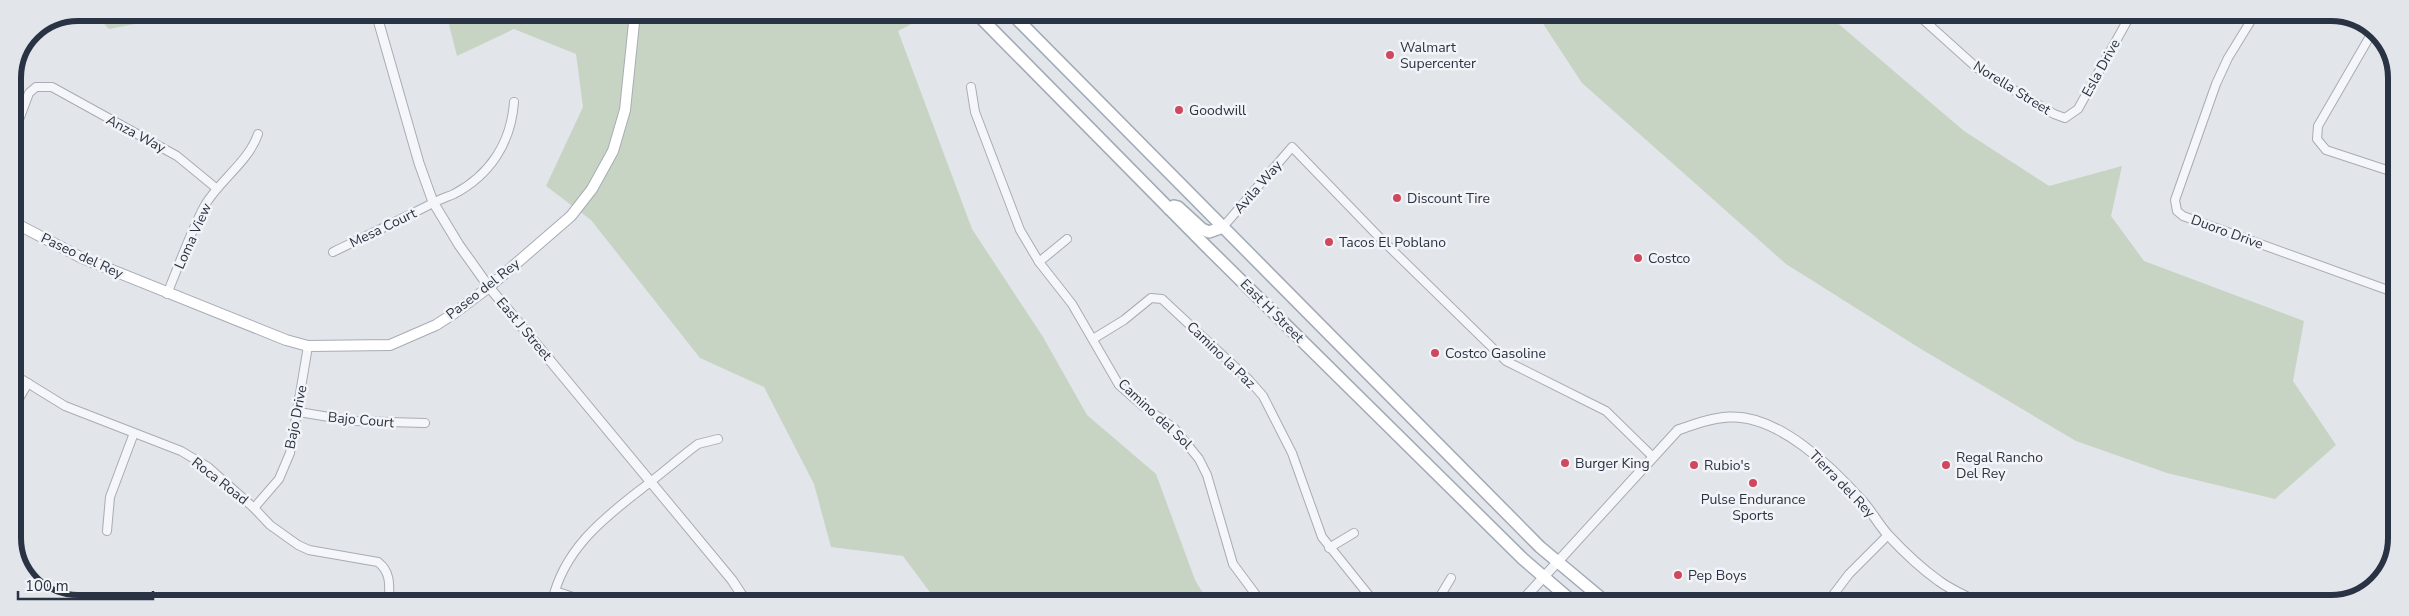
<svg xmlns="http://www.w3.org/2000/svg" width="2409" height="616" viewBox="0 0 2409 616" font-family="'Nunito Sans',sans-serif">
<rect width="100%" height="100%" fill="#e2e5ea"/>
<g fill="#c8d4c3">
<path d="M94 13H181L182 15 109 29Z"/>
<path d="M446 13H933L898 31 972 229 1043 337 1087 415 1156 474 1195 580 1209 603H938L903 556 831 547 814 484 764 387 700 358 591 220 546 186 583 107 576 54 514 29 457 56Z"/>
<path d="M1536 13 1827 14 1964 131 2049 186 2122 166 2111 216 2144 261 2304 321 2293 381 2336 445 2275 499 2167 473 2076 441 1921 349 1786 264 1582 83Z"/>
</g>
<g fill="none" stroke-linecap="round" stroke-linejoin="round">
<defs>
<g id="minor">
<path d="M1917 14 1977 68 2054 114 2065 118 2078 109 2131 14"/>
<path d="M2255 14 2228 58 2216 84 2175 200 2177 211 2183 216 2396 293"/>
<path d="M2373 31 2318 126 2317 139 2326 150 2396 173"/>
<path d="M971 87 975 112 1020 230 1039 262 1072 304 1119 385 1143 406 1174 428 1199 459 1207 475 1233 564 1262 603"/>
<path d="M13 136 29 93 36 87H52L177 156 216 188"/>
<path d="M1223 227 1292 147 1380 238 1506 361 1606 411 1653 457"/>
<path d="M333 252C366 236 400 220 433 203 440 199 447 197 454 194 490 175 511 143 514 102"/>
<path d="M1039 262 1067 239"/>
<path d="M167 294C179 265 190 233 205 205 220 180 249 161 258 134"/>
<path d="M1093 339 1124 320 1151 298 1162 299 1249 380 1263 396 1292 453 1322 537 1375 603"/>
<path d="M13 374 65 406 181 451 208 467 254 508 270 525 298 545 309 550 378 562C392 573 389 587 389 602"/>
<path d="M13 409 28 383"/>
<path d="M299 412 353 421 425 423"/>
<path d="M254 508 279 479 290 453 308 346"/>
<path d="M107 531 110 497 134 433"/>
<path d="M1329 548 1354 533"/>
<path d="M555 591 588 602"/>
<path d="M552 602C563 551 601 520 640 490 660 475 678 459 698 444L718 439"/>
<path d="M1436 603 1451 578"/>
<path d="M1827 603 1849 574 1888 535"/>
</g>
<g id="tertiary">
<path d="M376 13 419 163 433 202 459 245 489 287 732 580 747 603"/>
<path d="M1520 603 1678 430C1695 424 1711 418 1729 417 1778 414 1833 468 1863 502 1872 512 1879 525 1888 535 1903 551 1922 569 1939 581 1951 590 1966 596 1979 603"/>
</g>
<path id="secondary" d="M13 222 82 258 286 340 308 346 390 345 436 325 453 314 489 287 571 216 592 189 613 151 625 110 635 13"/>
<g id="primary">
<path d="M976 13 1206 246 1523 559 1574 603"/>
<path d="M1011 13 1540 547 1607 603"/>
<path d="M1169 209 1174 206 1178 207 1202 229 1209 232 1223 227"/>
</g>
</defs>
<use href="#minor" stroke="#a7acb5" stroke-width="10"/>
<use href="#tertiary" stroke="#a7acb5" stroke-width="11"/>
<use href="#secondary" stroke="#a7acb5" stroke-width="12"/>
<use href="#primary" stroke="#a1aab6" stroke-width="14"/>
<use href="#minor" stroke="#f5f6f9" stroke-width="8"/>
<use href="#tertiary" stroke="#f5f6f9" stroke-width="9"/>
<use href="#secondary" stroke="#fff" stroke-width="10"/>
<use href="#primary" stroke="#fff" stroke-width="11"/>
</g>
<g fill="#cf485d" stroke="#f2f4f8" stroke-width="2">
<circle cx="1390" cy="55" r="5"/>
<circle cx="1179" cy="110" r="5"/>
<circle cx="1397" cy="198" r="5"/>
<circle cx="1329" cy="242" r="5"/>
<circle cx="1638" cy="258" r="5"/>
<circle cx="1435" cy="353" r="5"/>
<circle cx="1565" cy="463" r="5"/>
<circle cx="1694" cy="465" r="5"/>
<circle cx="1946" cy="465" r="5"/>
<circle cx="1753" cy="483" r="5"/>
<circle cx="1678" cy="575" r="5"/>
</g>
<g text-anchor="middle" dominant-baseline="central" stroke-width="5" stroke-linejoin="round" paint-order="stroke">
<g font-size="14" fill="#2a3343" stroke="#f2f4f8" text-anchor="start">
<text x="1400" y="47">Walmart<tspan x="1400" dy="16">Supercenter</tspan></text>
<text x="1189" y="110">Goodwill</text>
<text x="1407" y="198">Discount Tire</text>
<text x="1339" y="242">Tacos El Poblano</text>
<text x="1648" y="258">Costco</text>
<text x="1445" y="353">Costco Gasoline</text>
<text x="1956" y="457">Regal Rancho<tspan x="1956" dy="16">Del Rey</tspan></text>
<text x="1575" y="463">Burger King</text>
<text x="1704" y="465">Rubio's</text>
<text x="1753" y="499" text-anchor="middle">Pulse Endurance<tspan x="1753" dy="16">Sports</tspan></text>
<text x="1688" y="575">Pep Boys</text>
</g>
<g font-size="14" fill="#2a3343" stroke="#f2f4f8">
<text transform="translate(2101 68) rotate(-61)">Esla Drive</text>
<text transform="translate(2012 88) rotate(32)">Norella Street</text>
<text transform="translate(136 134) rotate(28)">Anza Way</text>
<text transform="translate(1258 187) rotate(-49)">Avila Way</text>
<text transform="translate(383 228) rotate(-26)">Mesa Court</text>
<text transform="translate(2227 232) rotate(20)">Duoro Drive</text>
<text transform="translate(193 236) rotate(-66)">Loma View</text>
<text transform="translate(82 256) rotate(25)">Paseo del Rey</text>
<text transform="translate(483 289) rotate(-38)">Paseo del Rey</text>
<text transform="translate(1272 311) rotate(45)">East H Street</text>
<text transform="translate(524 329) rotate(50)">East J Street</text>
<text transform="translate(1221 355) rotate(44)">Camino la Paz</text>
<text transform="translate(1155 414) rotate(43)">Camino del Sol</text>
<text transform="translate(296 417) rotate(-79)">Bajo Drive</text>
<text transform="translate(361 420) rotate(5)">Bajo Court</text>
<text transform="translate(220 481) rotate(38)">Roca Road</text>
<text transform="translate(1842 484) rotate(46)">Tierra del Rey</text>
</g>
</g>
<path d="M0 0H2409V616H0ZM78 21H2331A57 57 0 0 1 2388 78V538A57 57 0 0 1 2331 595H78A57 57 0 0 1 21 538V78A57 57 0 0 1 78 21Z" fill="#e2e5ea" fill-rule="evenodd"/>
<path fill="none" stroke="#2a3343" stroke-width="6" d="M78 21H2331A57 57 0 0 1 2388 78V538A57 57 0 0 1 2331 595H78A57 57 0 0 1 21 538V78A57 57 0 0 1 78 21Z"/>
<path d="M18 591v8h135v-8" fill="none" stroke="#2a3343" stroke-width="2.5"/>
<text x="25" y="591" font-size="15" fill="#2a3343" stroke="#f2f4f8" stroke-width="4" paint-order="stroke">100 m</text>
</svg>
